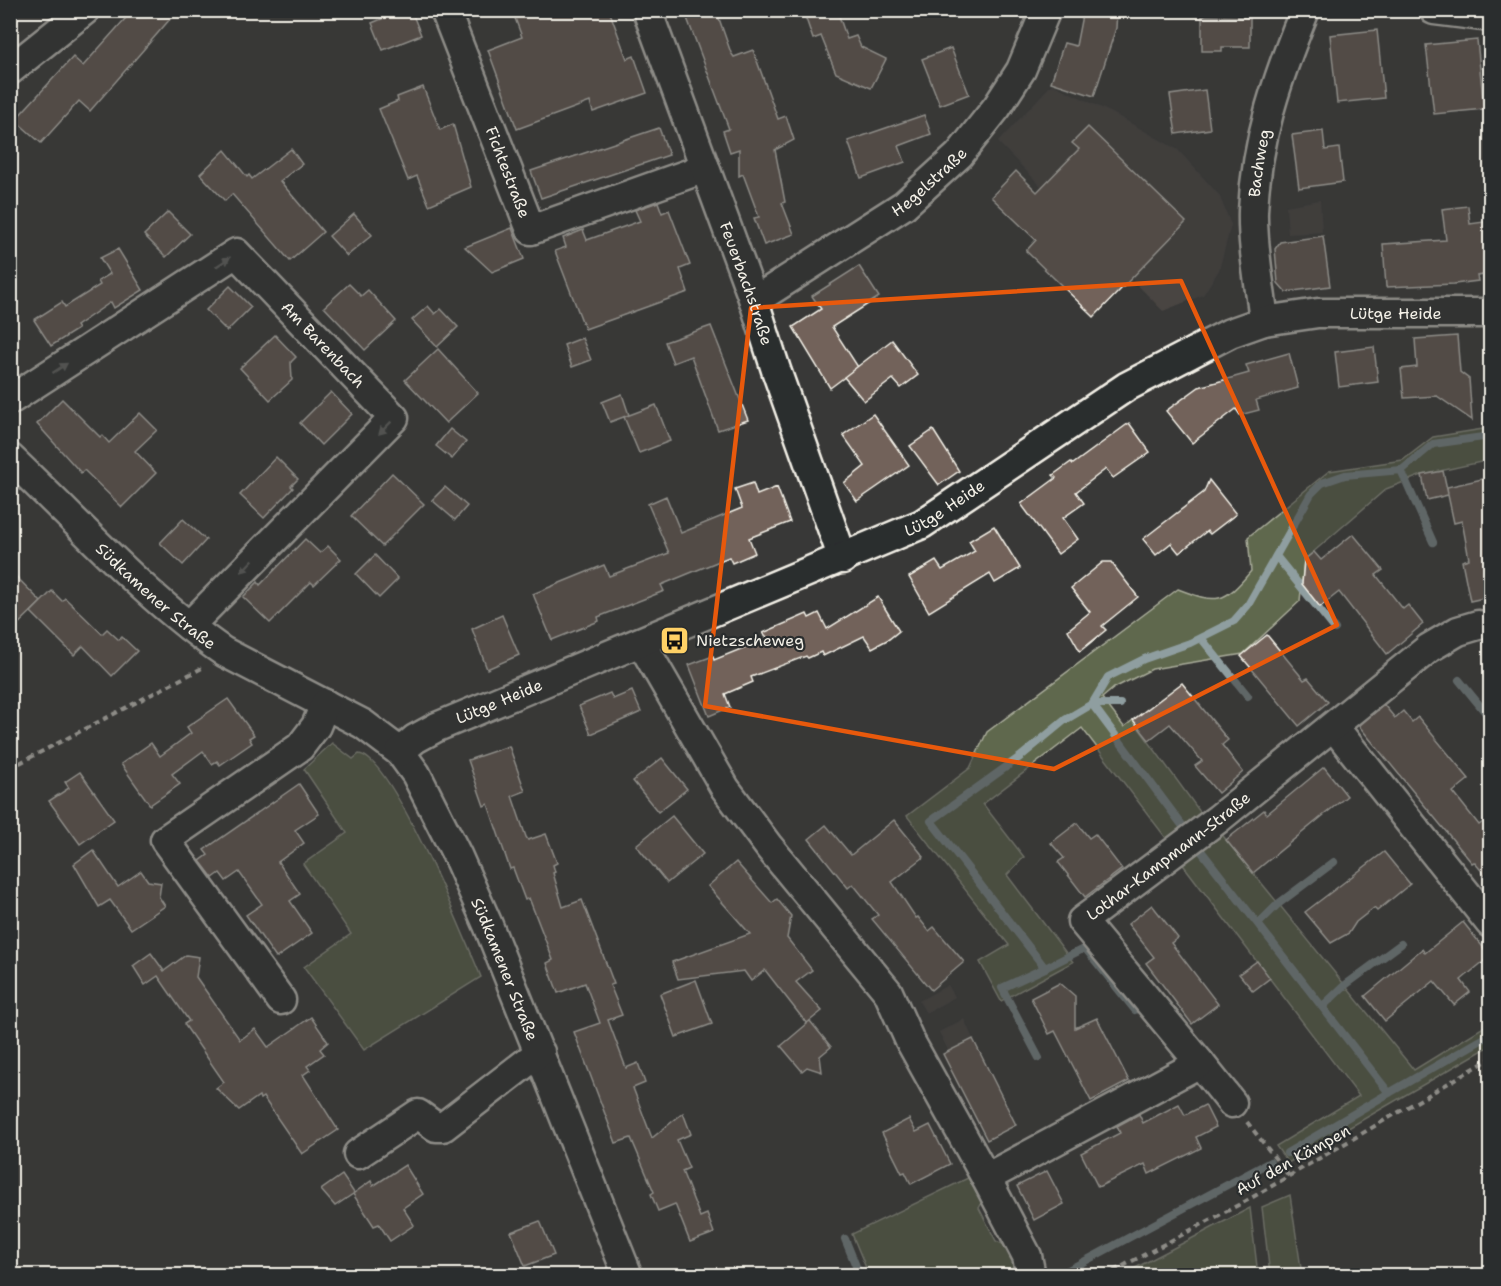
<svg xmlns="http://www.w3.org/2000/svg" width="1501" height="1286" viewBox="0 0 1501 1286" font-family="'Shantell Sans',sans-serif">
<rect width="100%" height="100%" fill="#383837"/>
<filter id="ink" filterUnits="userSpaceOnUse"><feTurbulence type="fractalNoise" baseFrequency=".0167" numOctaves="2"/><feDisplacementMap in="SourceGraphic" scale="12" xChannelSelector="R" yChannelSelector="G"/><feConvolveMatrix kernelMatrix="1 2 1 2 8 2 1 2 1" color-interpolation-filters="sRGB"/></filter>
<g filter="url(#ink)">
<g fill="#494542">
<path d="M1052 84 1114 114 1178 150 1219 195 1231 225 1219 270 1203 295 1163 311 998 142Z"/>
<path d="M1320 200 1322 232 1288 234 1286 206Z"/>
<path d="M948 985 955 997 926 1013 919 1001Z"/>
<path d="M964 1019 973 1039 949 1052 939 1032Z"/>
</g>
<g fill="#5e674d" stroke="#a9ac9a" stroke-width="1.5">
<path d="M1490 428V460L1422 475 1386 489 1304 560 1300 601 1243 654 1152 669 1114 688 1102 698 1124 727 1133 720 1203 816 1169 842 1082 728 983 804 1024 857 1007 875 1073 962 1001 1001 980 962 1009 945 907 816 970 768 987 732 1178 589C1217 604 1224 604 1251 571L1248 537 1329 471 1403 460 1433 437Z"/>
<path d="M332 743 353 759 359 754C392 757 466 941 481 977L364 1050 304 967 351 934 303 864 347 833 304 769Z"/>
<path d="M1219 831 1414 1070 1490 1023V1046L1288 1163 1276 1146 1359 1096 1181 862Z"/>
<path d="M970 1177 983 1201 979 1208 996 1241 1007 1246 1020 1275H869L852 1234Z"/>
<path d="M1290 1195 1302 1275H1270L1262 1207Z"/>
<path d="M1250 1208 1258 1275H1122Z"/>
</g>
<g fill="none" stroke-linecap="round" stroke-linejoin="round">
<g stroke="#8f9ea0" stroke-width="8">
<path d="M1401 470 1433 542"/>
<path d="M1276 556 1335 629"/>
<path d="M1201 638 1248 696"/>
<path d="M1459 680 1490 718"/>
<path d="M1120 704H1092L1065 720 1020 757 931 821 1045 968 1085 948 1135 1010"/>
<path d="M1182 825 1092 704 1108 677 1144 659 1190 643 1234 621 1248 605 1311 494 1322 483 1345 475 1402 470 1433 444 1490 436"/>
<path d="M1202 852 1389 1093 1287 1153"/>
<path d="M1259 923 1278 904 1334 862"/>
<path d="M1323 1006 1344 986 1401 944"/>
<path d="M1039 1058 1002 988 1045 968"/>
<path d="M1389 1093 1490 1035"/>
<path d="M845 1239 860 1276"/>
<path d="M1059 1275 1270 1162"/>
</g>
</g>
<g fill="#72625a" stroke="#f4f1e8" stroke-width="1.5">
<path d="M133 10H178L90 111 79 101 41 143 15 120 73 57 83 66Z"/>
<path d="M403 10H411L421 35 383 50 372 23Z"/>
<path d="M512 10H609L627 59 634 56 647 93 593 112 590 102 517 129 488 50 522 37Z"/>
<path d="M684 10H716L731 53 734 57 753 50 778 119 786 116 794 140 775 150 785 202 782 203 794 234 764 245 754 218 759 217 743 174 739 176V149L730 152 723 131 729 129Z"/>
<path d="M803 10H837L847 39 856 36 861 47 886 59 871 88 836 73 821 36 813 39Z"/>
<path d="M1083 10H1117L1116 28 1094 96 1051 82 1064 43 1076 46Z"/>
<path d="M1202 16 1250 17V47H1222V51H1202Z"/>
<path d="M1377 30 1384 98 1337 103 1330 35Z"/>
<path d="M1477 40 1484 109 1434 114 1426 45Z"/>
<path d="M951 48 969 94 940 105 922 59Z"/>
<path d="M423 87 440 130 453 124 471 187 429 205 417 176 408 180 379 109 398 101 397 97Z"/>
<path d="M1205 90 1210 129 1176 134 1170 95Z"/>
<path d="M924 115 931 134 899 146 905 162 861 178 848 141Z"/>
<path d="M1088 127 1186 222 1094 317 1026 251 1036 240 991 197 1016 171 1037 192 1079 149 1072 143Z"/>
<path d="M659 128 669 155 541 198 531 171Z"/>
<path d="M1323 131 1325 150 1339 148 1343 182 1299 188 1292 135Z"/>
<path d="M291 149 302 164 280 181 323 232 290 261 232 194 225 201 200 174 225 150 247 177 249 175 252 179Z"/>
<path d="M658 202 662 213 669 210 690 265 680 269 688 292 585 329 555 251 566 247 563 238 583 230 587 240 640 221 635 210Z"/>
<path d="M1468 206 1470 224 1491 221V274L1477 276 1478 281 1454 284 1386 287 1383 244 1446 240 1442 209Z"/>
<path d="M168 212 190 234 166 257 144 235Z"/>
<path d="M354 214 372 235 347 256 329 236Z"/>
<path d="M512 228 524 259 492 272 465 247Z"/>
<path d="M1323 236 1330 286 1286 292 1278 283 1275 249 1280 242Z"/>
<path d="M118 249 143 290 114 308 111 302 76 326 78 329 51 346 34 320 62 302 65 307 100 285 98 281 110 274 100 258Z"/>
<path d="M859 266 879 297 832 327 858 367 830 388 793 327 821 309 812 296Z"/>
<path d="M349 284 361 296 368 290 396 321 365 350 324 307Z"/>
<path d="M230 286 251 307 227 331 206 310Z"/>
<path d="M428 306 435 314 441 309 458 327 437 347 412 320Z"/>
<path d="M711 326 748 420 718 430 691 356 673 363 665 342Z"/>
<path d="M275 335 296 357 291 362 292 380 270 400 240 368Z"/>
<path d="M1457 336 1460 372 1469 379 1472 420 1437 396 1404 398 1401 369 1417 367 1415 339Z"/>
<path d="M582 338 591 360 572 367 564 345Z"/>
<path d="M892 340 918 375 901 388 893 379 864 401 844 377Z"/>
<path d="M1374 347 1378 382 1339 387 1335 352Z"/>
<path d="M438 349 478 393 446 423 405 380Z"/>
<path d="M1289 353 1298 388 1256 400 1259 410 1240 415 1236 409 1192 443 1166 411 1199 387 1249 373 1246 365Z"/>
<path d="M331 392 352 414 321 445 300 423Z"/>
<path d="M622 394 629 415 610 422 602 402Z"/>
<path d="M62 399 100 437 102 435 109 443 140 413 157 430 135 451 156 473 122 507 84 470 81 473 37 424Z"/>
<path d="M656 405 670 441 639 453 624 417Z"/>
<path d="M873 414 909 465 857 501 844 483 865 466 843 435Z"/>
<path d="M1129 423 1150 452 1113 478 1106 469 1076 492 1084 503 1063 518 1078 539 1058 554 1021 504 1056 478 1053 475 1071 462 1073 464Z"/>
<path d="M450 429 466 442 452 459 436 446Z"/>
<path d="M933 430 959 471 939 485 910 446Z"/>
<path d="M276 457 298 479 291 486 293 488 264 518 240 495Z"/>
<path d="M1443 471 1448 494 1447 487 1491 477V594L1488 597 1470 601 1462 561 1469 559 1462 521 1454 523 1448 495 1427 500 1422 475Z"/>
<path d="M392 473 424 504 382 546 351 516Z"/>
<path d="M1209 480 1236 514 1210 534 1207 531 1179 553 1171 543 1156 555 1143 539 1204 492Z"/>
<path d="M753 483 757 495 777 487 790 522 749 538 755 553 732 563 729 557 661 585 664 591 598 617 599 621 552 640 533 594 604 565 609 576 669 553 648 504 666 496 681 533 742 508 735 489Z"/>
<path d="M445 487 467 506 455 520 432 500Z"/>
<path d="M183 519 206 540 183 565 160 543Z"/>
<path d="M994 526 1020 568 995 583 990 574 929 612 909 577 936 561 942 570 975 551 969 541Z"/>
<path d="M1353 534 1383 570 1376 575 1403 609 1408 605 1423 624 1387 654 1339 592 1320 607 1302 584 1304 560 1314 552 1321 560Z"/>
<path d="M305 539 320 553 328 546 341 559 314 585 311 582 270 623 243 597 258 582 260 585Z"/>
<path d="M375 555 398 579 379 598 356 574Z"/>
<path d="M1103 562H1111L1138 597 1102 626 1106 630 1080 651 1068 630 1090 612 1071 588Z"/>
<path d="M10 570 41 602 10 632Z"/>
<path d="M52 591 62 601 65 598 102 634 107 629 119 640 122 637 137 651 112 676 83 646 74 655 31 612Z"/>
<path d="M878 597 899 631 889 639 872 648 864 636 823 656 821 652 808 658 806 656 751 677 753 682 725 694 730 707 709 716 689 665 713 656 714 660 768 638 763 633 807 614 809 618 819 613 827 629Z"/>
<path d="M502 615 519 655 487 669 472 629Z"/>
<path d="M1267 635 1304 680 1308 678 1328 702 1299 726 1241 656Z"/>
<path d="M1182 683 1228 740 1222 745 1243 772 1218 793 1195 766 1202 761 1170 724 1149 740 1133 720Z"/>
<path d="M632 691 641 712 591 734 579 706 610 693 613 699Z"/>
<path d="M228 699 254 735 249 738 252 743 220 765 217 761 212 764 203 751 172 774 180 784 150 805 121 764 151 743 160 756 191 733 187 727Z"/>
<path d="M1384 705 1395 718 1403 711 1412 722 1418 717 1469 779 1453 792 1479 825 1491 816V882L1474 862 1472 863 1359 726Z"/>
<path d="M509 746 525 791 512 796 526 837 528 840 546 834 557 863 553 865 555 872 553 873 563 907 582 900 614 984 610 985 622 1015 608 1020 626 1068 638 1063 645 1083 633 1088 652 1138 683 1113 691 1134 677 1140 689 1168 682 1171 700 1217 707 1214 714 1233 690 1242 675 1204 658 1211 651 1194 654 1192 631 1138 616 1143 574 1032 600 1023 585 983 558 993 547 963 553 960 529 898 525 900 513 868 510 869 488 804 484 806 468 760Z"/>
<path d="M662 758 687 789 658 812 633 781Z"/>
<path d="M1324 767 1347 796 1253 873 1226 840 1264 810 1267 814Z"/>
<path d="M80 772 114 820 80 844 49 801 69 788 65 782Z"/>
<path d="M299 784 319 814 295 830 304 843 278 862 300 894 290 901 312 933 276 958 246 915 262 904 239 872 226 881 220 873 213 878 200 861 208 855 204 850Z"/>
<path d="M672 816 703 854 667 883 636 845Z"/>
<path d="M894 820 924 857 892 882 916 918 918 917 929 931 934 927 964 962 931 990 872 919 878 915 853 884 848 888 809 839 826 825 851 855Z"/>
<path d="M1077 823 1089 838 1095 834 1122 869 1085 897 1058 862 1064 858 1051 843Z"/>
<path d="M93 850 118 887 141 871 148 881 161 883 159 897 165 906 131 929 110 900 99 907 74 864Z"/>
<path d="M1384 852 1410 884 1377 911 1374 908 1356 922 1349 933 1331 943 1305 912Z"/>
<path d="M736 862 772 903 777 899 791 916 787 938 812 970 796 982 822 1011 807 1023 810 1021 831 1047 820 1056 822 1072 807 1067 802 1071 781 1046 807 1024 765 970 751 981 744 971 678 979 672 962 750 934 708 886Z"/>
<path d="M1152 905 1178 938 1171 943 1218 1004 1192 1024 1146 963 1154 957 1128 924Z"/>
<path d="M1463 922 1490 956 1461 980 1470 992 1454 1005 1434 981 1385 1021 1365 996 1422 949 1425 953Z"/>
<path d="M151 953 164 971 186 955 199 957 196 977 240 1040 255 1029 268 1047 311 1017 328 1042 320 1049 324 1054 307 1066 310 1070 303 1075 338 1130 302 1154 263 1097 260 1099 259 1096 239 1110 216 1088 224 1082 184 1024 189 1021 158 976 145 985 133 966Z"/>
<path d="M1257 961 1270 978 1253 991 1239 974Z"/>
<path d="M696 980 712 1024 676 1037 660 994Z"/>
<path d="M1060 983 1075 996V1028L1097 1018 1129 1081 1091 1101 1055 1031 1049 1034 1031 998Z"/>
<path d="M973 1039 1016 1125 987 1140 943 1054Z"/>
<path d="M1179 1104 1185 1115 1205 1105 1216 1127 1196 1137 1201 1148 1149 1174 1145 1164 1098 1187 1081 1153 1120 1133 1117 1126 1139 1114 1143 1123Z"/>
<path d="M909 1119 916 1132 930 1125 950 1164 911 1184 905 1172 902 1173 882 1133Z"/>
<path d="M405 1165 423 1194 403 1208 414 1225 390 1241 379 1224 374 1226 353 1194 335 1206 321 1190 342 1175 354 1193 371 1181 373 1186Z"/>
<path d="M1047 1171 1064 1204 1034 1220 1017 1186Z"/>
<path d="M540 1221 554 1255 525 1266 511 1232Z"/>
</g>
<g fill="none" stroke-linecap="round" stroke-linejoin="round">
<defs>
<g id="minor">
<path id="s1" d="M445 10 531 230 705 168"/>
<path id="s2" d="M647 10 754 301 776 370 843 559"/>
<path d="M1434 10 1490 17"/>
<path d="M10 70 85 10"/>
<path id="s3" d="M754 301 904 205 959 155 997 107 1021 70 1046 10"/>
<path id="s4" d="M1264 321C1260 285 1252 247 1253 211 1256 139 1278 76 1305 10"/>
<path id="s5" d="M10 400 236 253 394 418 189 626"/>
<path id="s6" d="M10 458C79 523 145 598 224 652L363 724 400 752 416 774 457 855 488 925 628 1276"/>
<path d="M641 642 725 788 769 847 888 992 909 1039 986 1178"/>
<path d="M1334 727 1490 923"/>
<path id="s7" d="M400 752 415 739 437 727 922 524 1126 387 1230 333 1264 321 1318 313H1490"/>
<path d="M281 1000 165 840 300 747 316 726 325 704"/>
<path d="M1200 1063 1232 1103"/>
<path d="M358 1154 418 1114 436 1127H443L540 1052"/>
<path id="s8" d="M1031 1276 1027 1256 986 1178 1200 1063 1082 921 1218 819 1429 648 1458 631 1478 625"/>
</g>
</defs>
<use href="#minor" stroke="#f4f1e8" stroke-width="33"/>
<g stroke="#f4f1e8" stroke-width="4" stroke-dasharray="6 4.5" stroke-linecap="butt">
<path d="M10 768 204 667"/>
<path d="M1247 1122 1289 1176"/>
<path d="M1104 1276 1246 1201 1490 1059"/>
</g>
<use href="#minor" stroke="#2a2d2e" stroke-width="28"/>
</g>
<defs><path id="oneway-solid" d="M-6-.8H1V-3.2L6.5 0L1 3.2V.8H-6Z" transform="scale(1.5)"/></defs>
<g fill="#71726f">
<use href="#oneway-solid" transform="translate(223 262) rotate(-34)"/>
<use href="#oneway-solid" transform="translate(60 368) rotate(-33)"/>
<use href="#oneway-solid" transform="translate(385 428) rotate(135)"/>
<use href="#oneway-solid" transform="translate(247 566) rotate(134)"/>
</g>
</g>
<path d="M0 0H1501V1286H0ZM1181 281 1337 625 1054 769 705 706 751 308Z" fill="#383837" fill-opacity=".55" fill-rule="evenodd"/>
<path fill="none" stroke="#e8590c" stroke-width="4.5" stroke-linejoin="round" d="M1181 281 1337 625 1054 769 705 706 751 308Z"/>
<defs>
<symbol id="bus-square" viewBox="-11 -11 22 22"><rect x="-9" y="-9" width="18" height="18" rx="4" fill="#ffd166" stroke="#2a2d2e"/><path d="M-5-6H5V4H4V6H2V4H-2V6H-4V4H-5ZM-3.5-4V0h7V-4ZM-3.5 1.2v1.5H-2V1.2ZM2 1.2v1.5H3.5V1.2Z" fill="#111"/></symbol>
</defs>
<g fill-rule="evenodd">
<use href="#bus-square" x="658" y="624" width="33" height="33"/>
</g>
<g text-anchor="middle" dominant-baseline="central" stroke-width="4.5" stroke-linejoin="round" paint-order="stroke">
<g font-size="16" fill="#f4f1e8" stroke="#2a2d2e">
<text stroke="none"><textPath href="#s4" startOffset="159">Bachweg</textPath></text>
<text stroke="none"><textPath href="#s1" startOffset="174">Fichtestraße</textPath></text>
<text stroke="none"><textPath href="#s3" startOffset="212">Hegelstraße</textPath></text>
<text stroke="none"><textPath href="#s2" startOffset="291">Feuerbachstraße</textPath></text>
<text stroke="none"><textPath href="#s7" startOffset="1102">Lütge Heide</textPath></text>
<text stroke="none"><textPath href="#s5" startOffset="396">Am Barenbach</textPath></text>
<text stroke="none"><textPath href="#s7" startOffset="598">Lütge Heide</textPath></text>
<text stroke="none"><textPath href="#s6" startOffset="201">Südkamener Straße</textPath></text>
<text stroke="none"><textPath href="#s7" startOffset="112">Lütge Heide</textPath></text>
<text stroke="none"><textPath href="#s8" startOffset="644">Lothar-Kampmann-Straße</textPath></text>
<text stroke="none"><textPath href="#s6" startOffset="734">Südkamener Straße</textPath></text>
<text transform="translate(1293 1160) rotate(-29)">Auf den Kämpen</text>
</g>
<g font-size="16" fill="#f4f1e8" stroke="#2a2d2e" text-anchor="start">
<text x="696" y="640">Nietzscheweg</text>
</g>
</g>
<rect width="1501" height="1286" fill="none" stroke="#2a2d2e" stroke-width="36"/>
<rect x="18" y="18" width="1465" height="1250" fill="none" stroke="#f4f1e8" stroke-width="2" filter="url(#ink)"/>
</svg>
